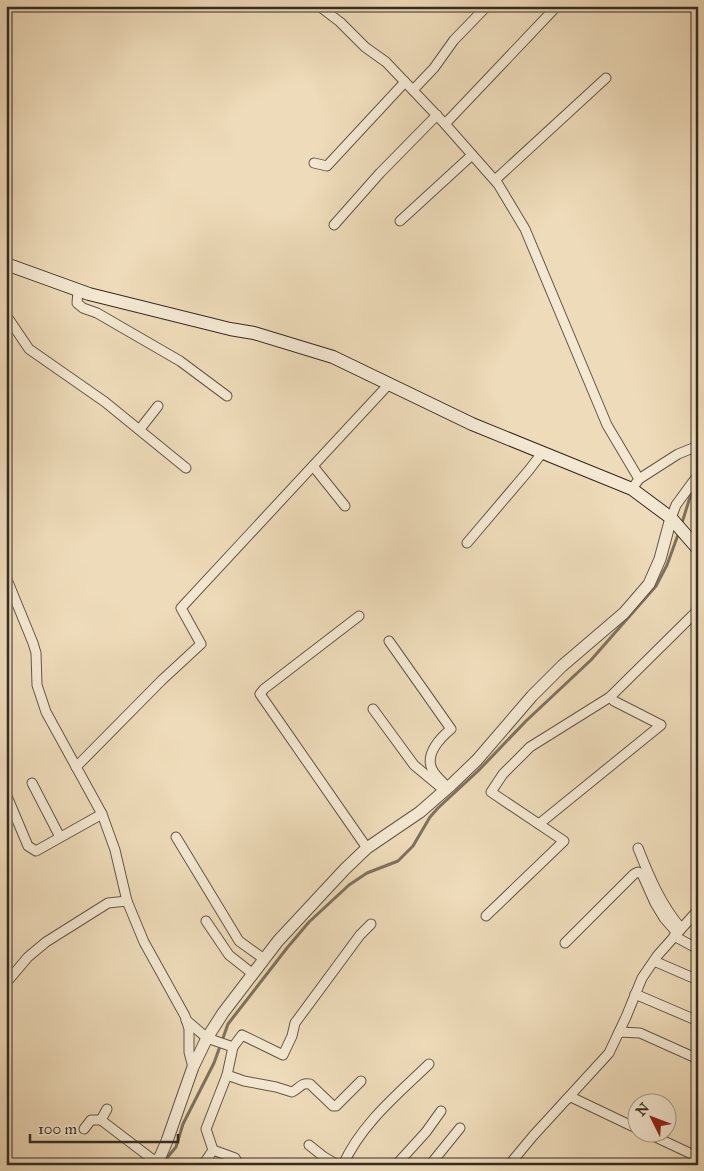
<svg xmlns="http://www.w3.org/2000/svg" width="704" height="1171" viewBox="0 0 704 1171" font-family="'IM FELL Great Primer',serif">
<rect width="100%" height="100%" fill="#eedbb9"/>
<filter id="stains"><feTurbulence type="fractalNoise" baseFrequency=".004" numOctaves="4"/><feColorMatrix values="0 0 0 0 .2 0 0 0 0 .09 0 0 0 0 .02 0 0 0 .5 -.17"/></filter>
<radialGradient id="worn" r=".72"><stop offset=".6" stop-color="#630" stop-opacity="0"/><stop offset="1" stop-color="#630" stop-opacity=".3"/></radialGradient>
<g fill="none" stroke-linecap="round" stroke-linejoin="round">
<g stroke="#7f715e" stroke-width="3">
<path d="M681 526 691 494 698 486"/>
<path d="M161 1165 176 1147 183 1124 214 1063 228 1024 287 948 309 922 349 885 367 873 398 861 413 846 430 817 438 808 478 771 526 721 591 660 656 586 667 565 679 532"/>
</g>
<defs>
<g id="minor">
<path d="M319 6 340 22 365 47 386 62 445 124 498 184 525 229 607 425 639 479 632 489"/>
<path d="M413 90 434 68 454 40 487 6"/>
<path d="M445 124 557 6"/>
<path d="M314 163 327 166 405 82"/>
<path d="M495 180 606 78"/>
<path d="M400 221 472 155"/>
<path d="M334 225 380 173 437 115"/>
<path d="M78 291 77 303 83 308 97 313 180 361 227 396"/>
<path d="M6 315 29 349 105 402 186 468"/>
<path d="M140 429 158 406"/>
<path d="M313 466 345 506"/>
<path d="M639 479 678 454 698 446"/>
<path d="M671 518 676 505 698 475"/>
<path d="M467 543 529 470 542 453"/>
<path d="M696 548 698 531"/>
<path d="M6 577 33 643 36 653 37 685 46 712 102 814 115 850 127 901 144 942 185 1016 189 1029V1052L193 1067"/>
<path d="M359 616 264 689 260 694 367 848"/>
<path d="M389 641 451 729C440 738 425 754 432 769 435 776 443 782 448 788"/>
<path d="M373 709 414 765 444 790"/>
<path d="M76 767 162 680 201 644 181 608 389 384"/>
<path d="M32 783 60 837"/>
<path d="M6 794 28 846 36 851 102 814"/>
<path d="M539 824 661 725 614 701 610 697"/>
<path d="M176 837 239 941 264 959"/>
<path d="M638 848C649 876 661 905 681 928"/>
<path d="M486 916 564 841 491 792 503 774 530 747 610 697 698 610"/>
<path d="M206 921 229 955 253 974"/>
<path d="M674 936 698 949"/>
<path d="M565 943 634 874 638 872 642 874 655 903 664 918 677 933"/>
<path d="M654 961 698 980"/>
<path d="M6 983 28 957 46 942 108 903 127 901"/>
<path d="M635 994 698 1021"/>
<path d="M186 1020 207 1038 233 1047"/>
<path d="M619 1032 640 1033 698 1059"/>
<path d="M227 1075 244 1081 276 1087 292 1092C299 1089 301 1082 310 1084L333 1106H336L361 1081"/>
<path d="M567 1099 571 1097 636 1128"/>
<path d="M107 1109 101 1120 156 1162"/>
<path d="M84 1129 91 1120H101"/>
<path d="M649 1134 698 1157"/>
<path d="M309 1145 324 1157 338 1165"/>
<path d="M213 1150 206 1129 227 1075 233 1047 242 1035 283 1055 292 1036 295 1023 360 935 371 924"/>
<path d="M203 1165 213 1150 235 1158 239 1165"/>
<path d="M343 1165C361 1124 398 1094 429 1064"/>
<path d="M396 1165 426 1132 441 1111"/>
<path d="M430 1165 460 1128"/>
<path d="M509 1165 533 1136 609 1053 626 1017 642 978 657 956 698 910"/>
</g>
<path id="tertiary" d="M153 1165 160 1157 167 1141 193 1067 207 1038 223 1013 278 941 345 869 367 848 420 812 451 785 477 760 532 696 562 666 624 613 649 584 660 559 671 518"/>
<path id="secondary" d="M6 264 89 294 230 329 254 333 333 357 472 424 632 489 671 518 698 549"/>
</defs>
<use href="#minor" stroke="#645748" stroke-width="11"/>
<use href="#tertiary" stroke="#645748" stroke-width="13"/>
<use href="#secondary" stroke="#362b22" stroke-width="14"/>
<use href="#minor" stroke="#f4e8d2" stroke-width="9"/>
<use href="#tertiary" stroke="#f4e8d2" stroke-width="11"/>
<use href="#secondary" stroke="#f4e8d2" stroke-width="12"/>
</g>
<rect width="704" height="1171" fill="none" stroke="#eedbb9" stroke-width="25"/>
<rect x="8" y="8" width="689" height="1156" fill="none" stroke="#362b22" stroke-width="2.5"/>
<rect x="12" y="12" width="679" height="1146" fill="none" stroke="#362b22"/>
<g transform="translate(652 1118) rotate(312)"><circle r="24" fill="#f4e8d2" stroke="#a89c8c"/>
<path d="M0-4L9 19L0 12L-9 19Z" fill="#8f2418"/>
<text y="-8" font-size="14" font-weight="bold" text-anchor="middle" fill="#362b22">N</text>
</g>
<path d="M30 1134v8h148v-8" fill="none" stroke="#362b22" stroke-width="2.5"/>
<text x="38" y="1134" font-size="15" fill="#362b22" stroke="#f4e8d2" stroke-width="4" paint-order="stroke">100 m</text>
<rect width="100%" height="100%" filter="url(#stains)"/>
<rect width="100%" height="100%" fill="url(#worn)"/>
</svg>
